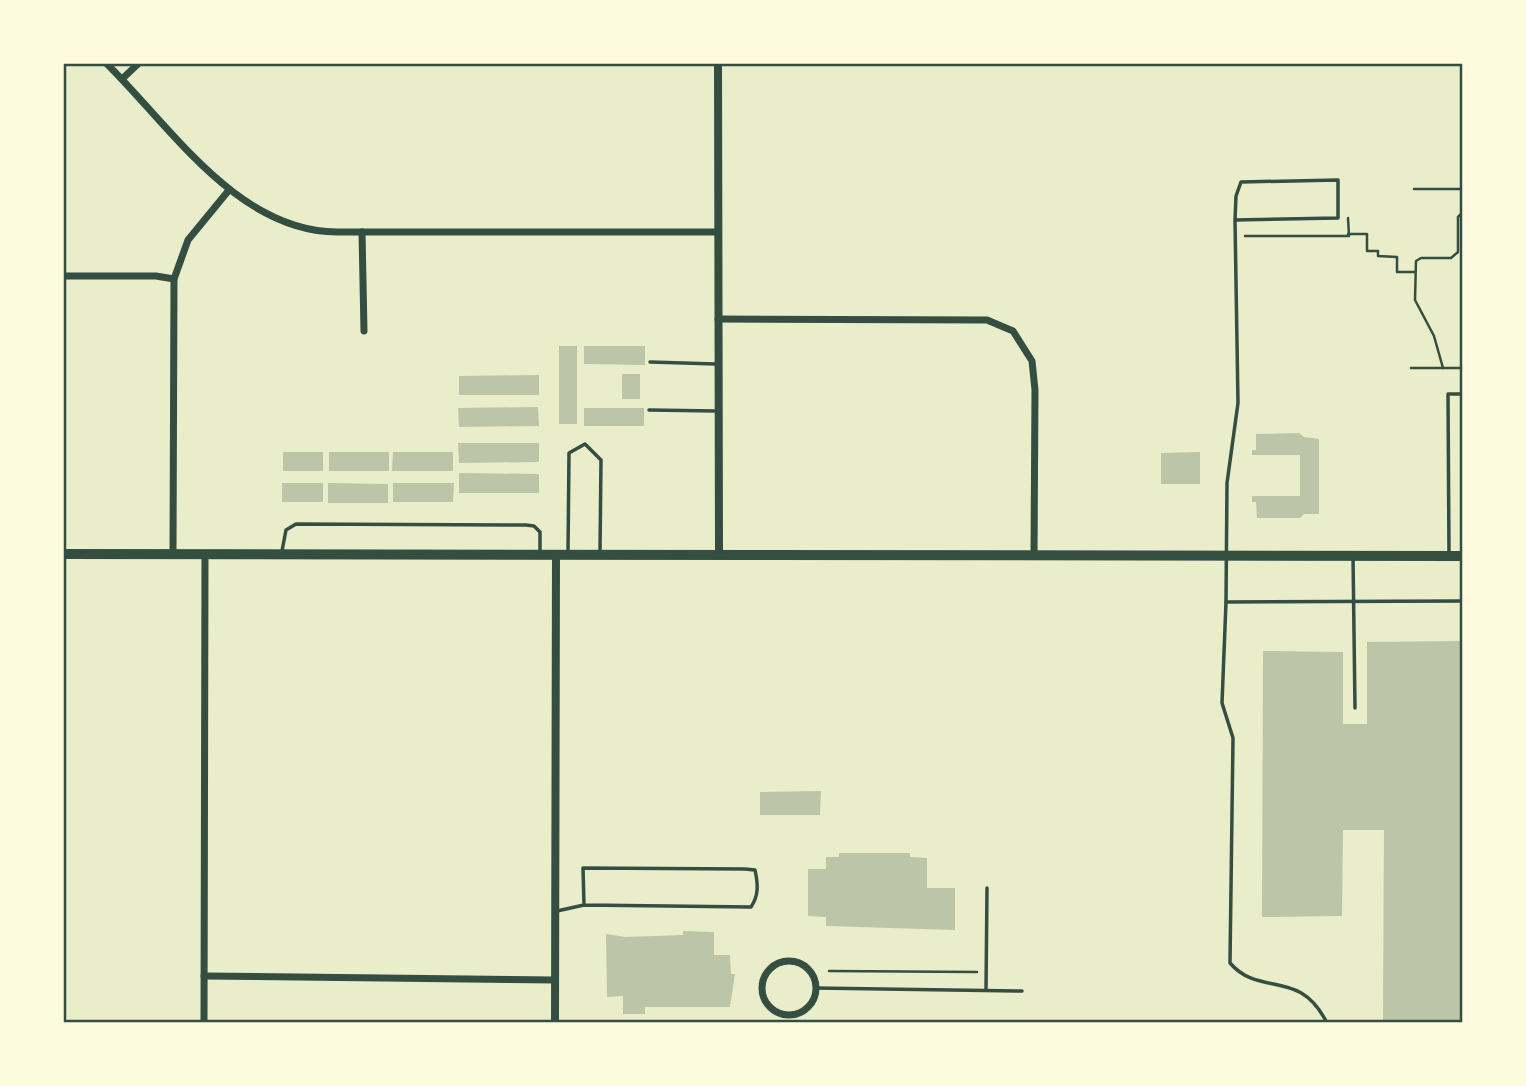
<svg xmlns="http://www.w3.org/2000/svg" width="1526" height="1086" viewBox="0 0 1526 1086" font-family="'Public Sans',sans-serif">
<rect width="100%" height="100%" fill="#e9edc9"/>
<g fill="#bcc5a7">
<rect x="559" y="346" width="18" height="78"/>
<path d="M584 346H645V365L584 364Z"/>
<rect x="622" y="374" width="18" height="25"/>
<path d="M539 375V395H459V376Z"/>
<path d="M538 407 539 426 459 427 458 408Z"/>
<rect x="584" y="408" width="60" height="18"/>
<path d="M1299 433 1304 437 1319 439V514H1304L1300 518H1257L1256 502H1252V496H1300V455H1252V450H1256V434Z"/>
<path d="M458 443H539V462L459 463Z"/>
<rect x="283" y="452" width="40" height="19"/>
<rect x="329" y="452" width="60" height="19"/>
<path d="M393 452H453V471H392Z"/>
<path d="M1200 452V484H1161V453Z"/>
<path d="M459 473 539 474V493H459Z"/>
<rect x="282" y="483" width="41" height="19"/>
<path d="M328 483 388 484V503H328Z"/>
<path d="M393 483H454L453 502H393Z"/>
<path d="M1463 641V1023H1383L1384 830H1343L1342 916 1262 917 1263 651 1343 652V724H1367V642Z"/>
<path d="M821 791 820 815H760V792Z"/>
<path d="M839 853H910V857L927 858V888H955V930L826 926V917L808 916V869H826V857H839Z"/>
<path d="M683 931 714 932V955H730L731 974H735L730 1007H645V1014H623V996L607 997 606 934 625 937 683 935Z"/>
</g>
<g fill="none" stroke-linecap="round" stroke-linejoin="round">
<g stroke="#344e41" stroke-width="2.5">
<path d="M1414 189H1463"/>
<path d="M1348 234H1367V251H1378V256L1397 257V272H1415"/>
<path d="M1245 236H1349L1348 218"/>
<path d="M1411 368H1463"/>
<path d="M1443 368 1434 336 1415 300 1416 261 1421 258H1451L1458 252V217L1463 212"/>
<path d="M829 971 977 972"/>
</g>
<g stroke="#344e41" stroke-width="3.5">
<path d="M650 362 716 364"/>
<path d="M649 410 716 411"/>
<path d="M282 551 286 530 296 524 526 525 534 526 540 532V553"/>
<path d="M568 553 569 453 585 444 601 460 600 553"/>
<path d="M1353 556 1355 708"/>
<path d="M1449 556 1448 394H1463"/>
<path d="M1226 602 1227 483 1238 403 1235 220 1236 196 1241 182 1338 180V218L1235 220"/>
<path d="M557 911 584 905 751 907C759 895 758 884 755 870L745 869 583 868 584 905"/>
<path d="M815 988 1022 991"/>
<path d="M986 990 987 888"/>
<path d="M1327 1023C1299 967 1260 998 1230 963L1233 738 1222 703 1226 602 1463 601"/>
</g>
<g stroke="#344e41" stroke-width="7">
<path d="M106 63C171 127 237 231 337 232H718"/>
<path d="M122 79 139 63"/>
<path d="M362 232 364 331"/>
<path d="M63 276H156L174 279"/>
<path d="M718 319 987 320 1013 331 1032 361 1035 390 1034 556"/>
<path d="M173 554 174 279 188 240 229 190"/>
<circle cx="789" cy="988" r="27"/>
<path d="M204 976 554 980"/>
<path d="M204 1023 205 554"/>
</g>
<g stroke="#344e41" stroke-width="8">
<path d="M718 63 719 555"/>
<path d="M555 1023 556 555"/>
</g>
<path stroke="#344e41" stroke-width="10" d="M63 554 1463 556"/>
</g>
<rect width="1526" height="1086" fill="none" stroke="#fefae0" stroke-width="130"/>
<rect x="65" y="65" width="1396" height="956" fill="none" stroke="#344e41" stroke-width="2.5"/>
</svg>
